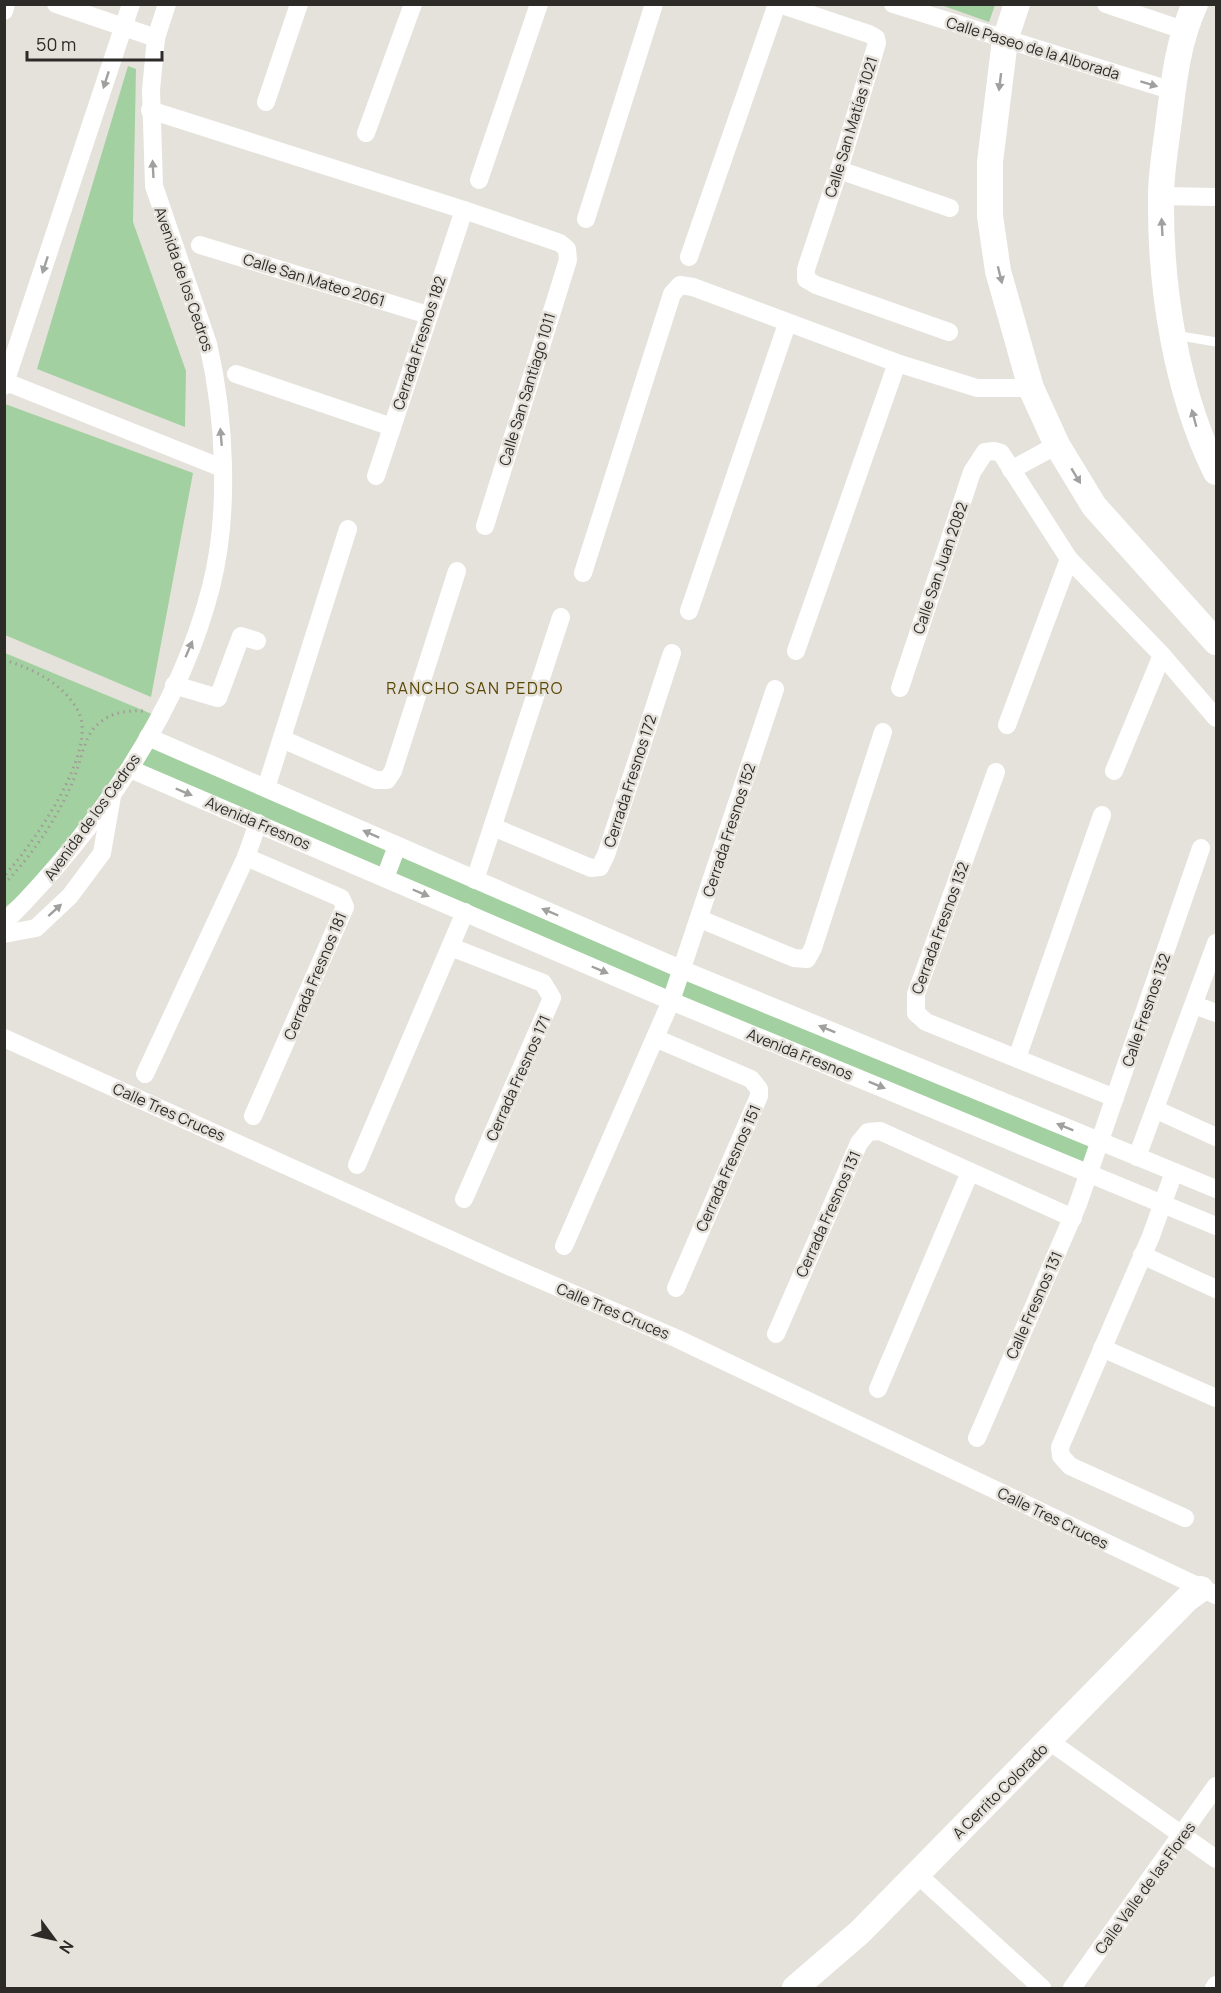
<svg xmlns="http://www.w3.org/2000/svg" width="1221" height="1993" viewBox="0 0 1221 1993" font-family="Manrope,sans-serif">
<rect width="100%" height="100%" fill="#e5e2db"/>
<g fill="#a3d0a0">
<path d="M941 5H995L989 22Z"/>
<path d="M128 66 136 69 133 222 186 371 185 427 37 369Z"/>
<path d="M5 404 193 473 151 697 5 635Z"/>
<path d="M5 653 152 714 140 740 39 881 5 907Z"/>
<path d="M148 737 1101 1141 1090 1172 130 769Z"/>
</g>
<g fill="none" stroke-linecap="round" stroke-linejoin="round">
<g stroke="#9f9c97" stroke-width="3" stroke-dasharray="1.5 4.5" stroke-linecap="butt">
<path d="M4 660C32 668 64 684 78 711 100 750 31 847 4 876"/>
<path d="M4 884C32 856 58 817 73 781 80 765 84 737 96 726 109 713 125 710 143 711"/>
</g>
<path stroke="#fff" stroke-width="9" d="M1175 335 1216 342"/>
<g stroke="#fff" stroke-width="18">
<path d="M56 4 156 38"/>
<path d="M779 4 869 34 876 38 877 43 839 170 806 269V279L816 285 949 332"/>
<path d="M893 4 1173 91"/>
<path d="M1106 4 1183 30"/>
<path d="M4 11 6 4"/>
<path d="M266 102 299 4"/>
<path d="M150 110 464 210 560 243 567 249 568 260 485 526"/>
<path d="M366 133 413 4"/>
<path d="M839 170 950 208"/>
<path d="M479 180 539 4"/>
<path d="M1161 196 1216 197"/>
<path d="M586 219 654 4"/>
<path d="M200 245 428 315"/>
<path d="M689 257 777 4"/>
<path d="M236 374 392 427"/>
<path d="M6 382 222 468"/>
<path d="M4 386 131 4"/>
<path d="M1011 470 1057 445"/>
<path d="M376 476 464 210"/>
<path d="M583 573 672 294 680 285 693 287 897 363 977 388H1031"/>
<path d="M689 611 787 324"/>
<path d="M796 651 897 363"/>
<path d="M174 685 218 698 241 636 257 641"/>
<path d="M900 688 972 472 985 452 994 451 1001 453 1069 559 1162 655 1216 718"/>
<path d="M1007 725 1069 559"/>
<path d="M148 737 683 970 1216 1189"/>
<path d="M282 739 376 780H387L393 771 457 571"/>
<path d="M130 769 671 1001 1216 1226"/>
<path d="M1114 771 1162 655"/>
<path d="M996 772 916 994V1013L926 1022 1115 1098"/>
<path d="M266 788 348 529"/>
<path d="M493 827 591 868 600 867 606 855 672 653"/>
<path d="M246 857 341 898 345 907 253 1116"/>
<path d="M385 878 397 846"/>
<path d="M475 880 561 617"/>
<path d="M700 919 794 958 807 959 813 948 883 732"/>
<path d="M4 923C96 831 179 713 211 587 230 513 225 417 208 344L154 186 151 90 156 38 167 4"/>
<path d="M4 934 36 928 70 896 102 853 112 796"/>
<path d="M451 947 543 983 552 998 464 1199"/>
<path d="M1194 1005 1216 1013"/>
<path d="M4 1038 504 1264 678 1339 1216 1595"/>
<path d="M655 1038 751 1079 759 1089V1096L676 1288"/>
<path d="M1017 1058 1102 815"/>
<path d="M145 1074 246 857 258 823"/>
<path d="M1157 1110 1216 1137"/>
<path d="M1137 1157 1216 943"/>
<path d="M357 1165 465 912"/>
<path d="M1174 1172 1151 1236 1060 1447 1061 1456 1070 1466 1185 1518"/>
<path d="M564 1246 671 1001 775 689"/>
<path d="M1142 1255 1216 1289"/>
<path d="M776 1334 859 1143 868 1132 880 1131 1073 1218"/>
<path d="M1102 1348 1216 1398"/>
<path d="M878 1389 970 1172"/>
<path d="M977 1438 1078 1204 1201 848"/>
<path d="M1049 1741 1216 1859"/>
<path d="M917 1874 1042 1988"/>
<path d="M1072 1988 1216 1786"/>
<path d="M1214 1988 1216 1985"/>
</g>
<g stroke="#fff" stroke-width="26">
<path d="M1017 4 1005 40 990 162V216L998 271 1031 388 1057 445 1094 506 1216 642"/>
<path d="M1195 4C1178 41 1174 80 1169 120 1166 145 1161 171 1161 197 1160 288 1176 391 1216 472"/>
<path d="M795 1988 860 1932 1187 1599 1201 1589"/>
</g>
</g>
<defs><path id="oneway-solid" d="M-6-.8H1V-3.2L6.5 0L1 3.2V.8H-6Z" transform="scale(1.5)"/></defs>
<g fill="#a0a09e">
<use href="#oneway-solid" transform="translate(106 80) rotate(108)"/>
<use href="#oneway-solid" transform="translate(1000 82) rotate(97)"/>
<use href="#oneway-solid" transform="translate(1149 84) rotate(17)"/>
<use href="#oneway-solid" transform="translate(153 169) rotate(-93)"/>
<use href="#oneway-solid" transform="translate(1162 227) rotate(-93)"/>
<use href="#oneway-solid" transform="translate(45 265) rotate(108)"/>
<use href="#oneway-solid" transform="translate(1000 275) rotate(76)"/>
<use href="#oneway-solid" transform="translate(1194 418) rotate(-105)"/>
<use href="#oneway-solid" transform="translate(221 437) rotate(-95)"/>
<use href="#oneway-solid" transform="translate(1076 476) rotate(59)"/>
<use href="#oneway-solid" transform="translate(189 649) rotate(-67)"/>
<use href="#oneway-solid" transform="translate(184 792) rotate(23)"/>
<use href="#oneway-solid" transform="translate(371 834) rotate(-156)"/>
<use href="#oneway-solid" transform="translate(421 893) rotate(23)"/>
<use href="#oneway-solid" transform="translate(55 910) rotate(-42)"/>
<use href="#oneway-solid" transform="translate(550 912) rotate(-157)"/>
<use href="#oneway-solid" transform="translate(600 970) rotate(23)"/>
<use href="#oneway-solid" transform="translate(827 1029) rotate(-158)"/>
<use href="#oneway-solid" transform="translate(877 1085) rotate(22)"/>
<use href="#oneway-solid" transform="translate(1065 1127) rotate(-158)"/>
</g>
<g text-anchor="middle" dominant-baseline="central" stroke-width="5" stroke-linejoin="round" paint-order="stroke">
<g font-size="15" fill="#2c2b28" stroke="#e5e2db">
<text transform="translate(1033 48) rotate(17)">Calle Paseo de la Alborada</text>
<text transform="translate(851 127) rotate(-73)">Calle San Matías 1021</text>
<text transform="translate(184 279) rotate(71)">Avenida de los Cedros</text>
<text transform="translate(314 280) rotate(17)">Calle San Mateo 2061</text>
<text transform="translate(419 343) rotate(-72)">Cerrada Fresnos 182</text>
<text transform="translate(527 389) rotate(-73)">Calle San Santiago 1011</text>
<text transform="translate(940 568) rotate(-71)">Calle San Juan 2082</text>
<text transform="translate(630 781) rotate(-72)">Cerrada Fresnos 172</text>
<text transform="translate(92 817) rotate(-54)">Avenida de los Cedros</text>
<text transform="translate(258 823) rotate(23)">Avenida Fresnos</text>
<text transform="translate(729 830) rotate(-72)">Cerrada Fresnos 152</text>
<text transform="translate(940 928) rotate(-70)">Cerrada Fresnos 132</text>
<text transform="translate(315 976) rotate(-67)">Cerrada Fresnos 181</text>
<text transform="translate(1146 1010) rotate(-71)">Calle Fresnos 132</text>
<text transform="translate(800 1054) rotate(22)">Avenida Fresnos</text>
<text transform="translate(518 1078) rotate(-66)">Cerrada Fresnos 171</text>
<text transform="translate(169 1112) rotate(24)">Calle Tres Cruces</text>
<text transform="translate(728 1168) rotate(-66)">Cerrada Fresnos 151</text>
<text transform="translate(828 1214) rotate(-66)">Cerrada Fresnos 131</text>
<text transform="translate(1034 1305) rotate(-66)">Calle Fresnos 131</text>
<text transform="translate(613 1311) rotate(23)">Calle Tres Cruces</text>
<text transform="translate(1053 1518) rotate(26)">Calle Tres Cruces</text>
<text transform="translate(1000 1791) rotate(-45)">A Cerrito Colorado</text>
<text transform="translate(1145 1888) rotate(-54)">Calle Valle de las Flores</text>
</g>
<g font-size="16" letter-spacing="1.5" fill="#5a4605" stroke="#e5e2db">
<text x="475" y="688">RANCHO SAN PEDRO</text>
</g>
</g>
<rect width="1221" height="1993" fill="none" stroke="#2c2b28" stroke-width="12"/>
<g transform="translate(54 1939) rotate(123)" stroke="#e5e2db" stroke-width="4.5" paint-order="stroke">
<path d="M0-4.5L10 22L0 15L-10 22Z" fill="#2c2b28"/>
<text y="-9" font-size="16" font-weight="bold" text-anchor="middle" fill="#2c2b28">N</text>
</g>
<path d="M27 51v9h135v-9" fill="none" stroke="#2c2b28" stroke-width="3"/>
<text x="36" y="51" font-size="18" fill="#2c2b28" stroke="#e5e2db" stroke-width="4.5" paint-order="stroke">50 m</text>
</svg>
